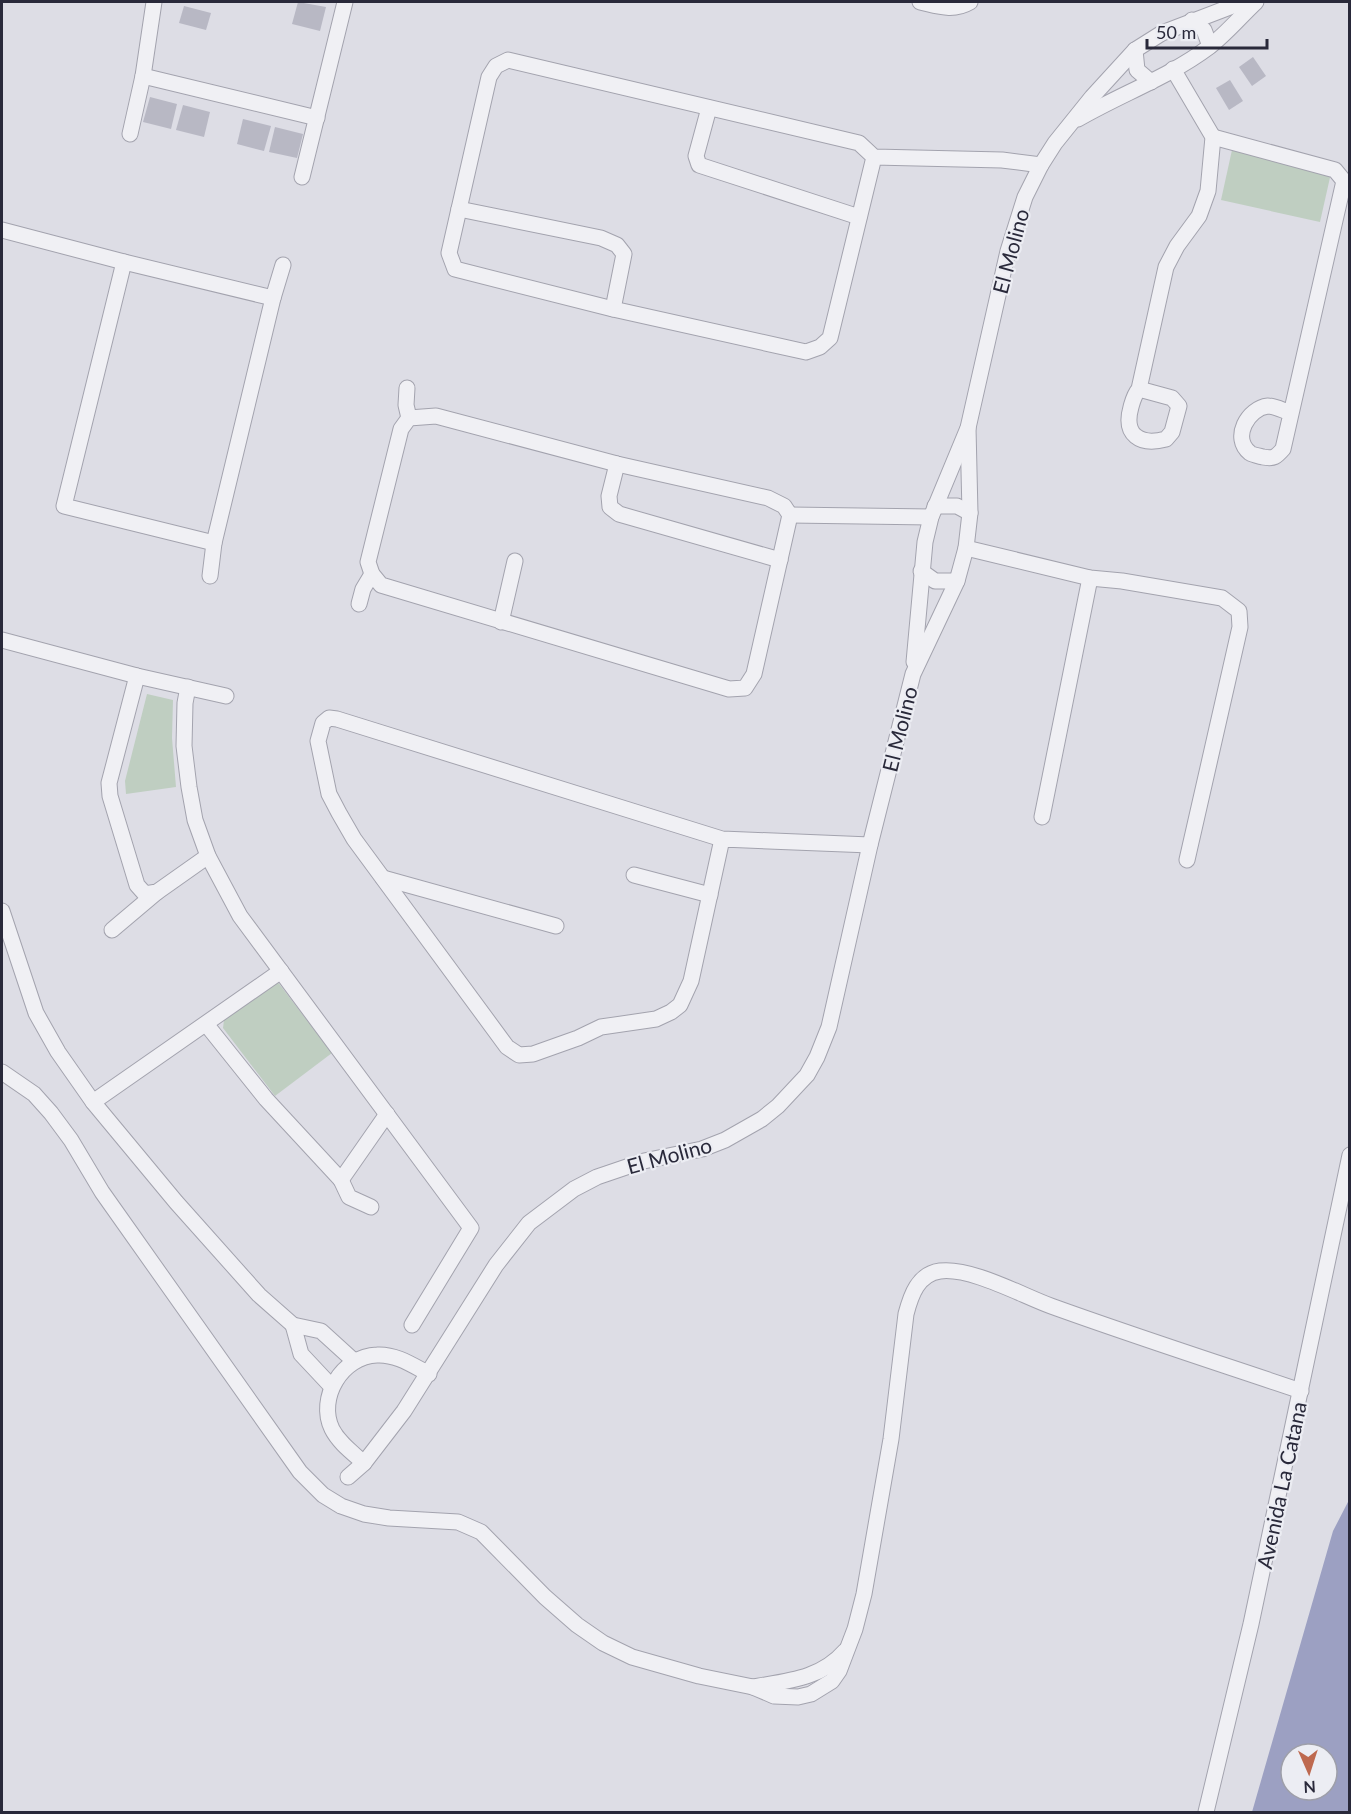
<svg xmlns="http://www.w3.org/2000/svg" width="1351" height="1814" viewBox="0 0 1351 1814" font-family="Lato,sans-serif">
<rect width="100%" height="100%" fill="#dddde5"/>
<g fill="#bfcec1">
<path d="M1232 150 1331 173 1320 222 1221 200Z"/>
<path d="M147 694 173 700 172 738 176 787 126 794 125 781Z"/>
<path d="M277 981 332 1053 275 1096 223 1028 224 1020Z"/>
</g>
<path fill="#9ca0c2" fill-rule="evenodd" d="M1349 1500V1812H1252L1333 1531ZM1291 1754H1327V1790H1291Z"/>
<g fill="#b8b8c4">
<path d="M298 2 326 7 320 31 292 24Z"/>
<path d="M184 6 211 13 206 30 179 23Z"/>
<path d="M1253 57 1266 76 1252 86 1239 67Z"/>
<path d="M1230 80 1243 101 1229 110 1216 88Z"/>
<path d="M150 97 177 104 171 129 143 122Z"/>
<path d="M183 105 210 112 204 137 176 130Z"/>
<path d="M243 119 271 126 264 151 237 144Z"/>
<path d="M275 127 303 134 297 158 269 152Z"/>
</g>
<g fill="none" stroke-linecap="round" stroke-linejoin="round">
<defs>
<g id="street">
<path d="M920 2C938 6 953 12 970 2"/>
<path d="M1192 20 1204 30 1210 46"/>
<path d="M1135 50 1137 70 1151 82"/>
<path d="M143 76 317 118"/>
<path d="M709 108 696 156 699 165 859 217"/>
<path d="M1078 119C1121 94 1169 77 1209 47 1226 34 1241 16 1256 2"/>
<path d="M130 134 143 76 154 2"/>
<path d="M1213 137 1335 170 1344 181 1283 449C1276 457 1274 459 1263 457 1259 456 1253 455 1250 453 1231 438 1248 408 1268 406 1275 406 1284 411 1291 413"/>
<path d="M874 157 830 338 820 347 806 352 613 309 455 269 449 253 489 77 496 66 508 60 859 143 874 157 1002 160 1041 165"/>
<path d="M302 177 345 2"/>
<path d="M459 209 601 238 617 245 624 254 613 309"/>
<path d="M2 230 124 262 273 298"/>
<path d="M124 262 64 506 214 543"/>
<path d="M407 388 406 405 409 418"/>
<path d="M1139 389 1172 398 1179 406 1172 432 1166 439C1140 446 1123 435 1131 407 1133 400 1134 395 1139 389L1166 267 1177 246 1199 216 1208 191 1213 137 1173 69"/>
<path d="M436 416 617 464 768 498 784 506 790 515 754 674 745 688 729 689 381 585 372 574 368 562 401 429 409 418Z"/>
<path d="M617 464 609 496 610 507 619 514 780 560"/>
<path d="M935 506H957L970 513"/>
<path d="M790 515 931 517"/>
<path d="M966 548 1090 578 1122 581 1222 598 1239 611 1240 627 1187 860"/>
<path d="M921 571 935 581H957"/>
<path d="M210 576 214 543 273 298 283 265"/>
<path d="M359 604 363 589 372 574"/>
<path d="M501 622 515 561"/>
<path d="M2 640 137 676 226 696"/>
<path d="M914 662 925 542 931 517 968 428 1008 251 1025 197 1041 165 1055 143 1092 97 1135 50 1162 33 1243 2"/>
<path d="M137 676 109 783 110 796 137 885 145 894 157 892 208 856"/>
<path d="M188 687 185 703 184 746 189 787 195 820 208 856 240 916 471 1228 412 1325"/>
<path d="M1042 817 1090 578"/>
<path d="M722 839 691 981 680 1005 671 1012 656 1019 601 1027 578 1038 533 1054 519 1055 507 1047 354 839 339 813 329 794 318 741 323 723 329 718 337 719 722 839 870 845"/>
<path d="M634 875 710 895"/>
<path d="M383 878 556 926"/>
<path d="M2 911 36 1013 58 1052 93 1102 176 1202 259 1295 293 1325 321 1331 354 1361"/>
<path d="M112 930 157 892"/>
<path d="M206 1024 266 1099 341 1180 387 1114"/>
<path d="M2 1072 34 1094 51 1113 71 1140 102 1192 300 1472 323 1495 341 1506 364 1514 389 1518 458 1522 481 1532 545 1597 577 1625 603 1643 632 1657 699 1676 753 1687 774 1696 798 1697 811 1694 832 1681 839 1671 855 1629 864 1594 891 1439 906 1314C911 1295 918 1274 940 1271 971 1267 1021 1295 1051 1306 1134 1336 1218 1363 1301 1391"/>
<path d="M93 1102 281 971"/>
<path d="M341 1180 349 1197 371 1207"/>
<path d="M293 1325 301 1354 331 1386"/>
<path d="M364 1463C353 1453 339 1443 332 1429 317 1398 342 1356 377 1355 396 1354 412 1365 429 1374"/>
<path d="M348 1477 364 1463 404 1411 496 1265 529 1223 574 1189 597 1177 644 1161 702 1149 725 1140 762 1119 778 1106 807 1075 817 1057 829 1027 870 845 913 674 957 581 966 548 970 513 968 428"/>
<path d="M753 1687C787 1681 821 1679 845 1651"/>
<path d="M1206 1812 1251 1624 1350 1155"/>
</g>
</defs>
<use href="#street" stroke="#a3a3ae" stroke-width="17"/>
<use href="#street" stroke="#f0f0f4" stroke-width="15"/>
</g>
<g text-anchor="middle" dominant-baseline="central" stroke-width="4.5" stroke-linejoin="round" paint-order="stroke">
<g font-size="21" fill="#29293a" stroke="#ecedf3">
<text transform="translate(1010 251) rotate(-75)">El Molino</text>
<text transform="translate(899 729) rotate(-76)">El Molino</text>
<text transform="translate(669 1155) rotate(-15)">El Molino</text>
<text transform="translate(1281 1485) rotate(-78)">Avenida La Catana</text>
</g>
</g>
<rect width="1351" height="1814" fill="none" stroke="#29293a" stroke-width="6"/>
<g transform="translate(1309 1772) rotate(177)"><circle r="28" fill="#ecedf3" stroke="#9e9fa9" stroke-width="1.5"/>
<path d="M0-4.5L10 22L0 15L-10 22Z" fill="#be694f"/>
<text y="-9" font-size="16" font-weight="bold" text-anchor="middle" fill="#29293a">N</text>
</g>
<path d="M1147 39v9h120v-9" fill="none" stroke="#29293a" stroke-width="3"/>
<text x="1156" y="39" font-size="18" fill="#29293a" stroke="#ecedf3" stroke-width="4.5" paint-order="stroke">50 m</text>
</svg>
